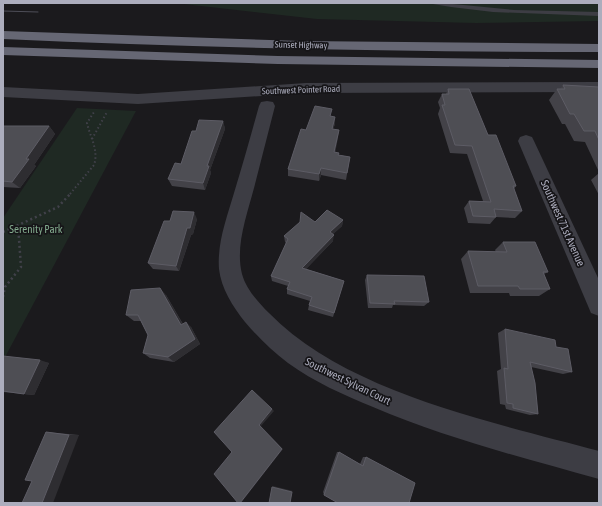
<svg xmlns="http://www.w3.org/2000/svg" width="602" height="506" viewBox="0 0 602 506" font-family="'Asap Condensed',sans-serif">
<rect width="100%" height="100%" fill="#1b1a1d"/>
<g fill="#1f2923">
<path d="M175 3H599V21L476 23 317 19Z"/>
<path d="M77 108 136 111 3 361V218Z"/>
</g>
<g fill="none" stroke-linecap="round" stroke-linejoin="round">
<g stroke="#41414a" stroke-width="2" stroke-dasharray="1.5 2.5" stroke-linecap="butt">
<path d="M92 139 107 112"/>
<path d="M70 194 94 165C99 150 90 137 87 123L94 112"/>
</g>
<g stroke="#41414a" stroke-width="2.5" stroke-dasharray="2 3" stroke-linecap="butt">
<path d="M3 232 58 207 71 193"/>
<path d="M3 297 5 287 21 267 18 225"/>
</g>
<path fill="#3d3d44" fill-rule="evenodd" d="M427 3H443L514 10 599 12V16L493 12 451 7Z"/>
<g fill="#3d3d44" fill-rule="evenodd">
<path d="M599 82V92L306 93 138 104 3 97V87L138 94 306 83Z"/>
<path d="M267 101 273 102 275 106C268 133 261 161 254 188 247 215 235 246 242 274 246 289 258 302 269 313 347 393 493 422 599 451V479C523 458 446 438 373 407 344 395 314 382 288 363 272 351 258 337 245 322 233 307 221 288 219 269 217 243 227 217 234 193 243 164 251 135 259 106L261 102Z"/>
<path d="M526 135 532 137 534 141 599 280V316L591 313 518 141 520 137Z"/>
</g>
<g fill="#666774" fill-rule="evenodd">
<path d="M3 31 301 41 599 44V52C400 52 202 48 3 39Z"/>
<path d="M3 47 278 56 599 60V68L278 64 3 55Z"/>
</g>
<path stroke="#4e4e58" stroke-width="1" d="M3 11 38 12"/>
</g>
<g fill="#434248">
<path d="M563 85 599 87V172L585 142 574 141 565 124H562L549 100 557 89H560Z"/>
<path d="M448 89 488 135 516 186 514 189 522 211 515 218 496 217 490 224 468 223 464 208 469 201H483L467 154 450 153 438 114 440 108 438 102 442 94H446Z"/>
<path d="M331 116 335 124 333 129 339 130 335 152 339 155 350 157 346 180 321 175 319 181 288 176V169L306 130Z"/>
<path d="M223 121 225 129 210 170 211 173 205 190 172 186 168 179 181 164 196 131Z"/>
<path d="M3 126H49L55 134 34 165 36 166 20 188 3 187Z"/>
<path d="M599 173V195L591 180Z"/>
<path d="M197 219 193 234 191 235 179 271 153 269 148 263 170 221Z"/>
<path d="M343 220 342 226 333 234V241L306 269 344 281 333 317 308 310 309 305 310 301 287 294V289L288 286 272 281 271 276 286 243 285 242 284 236 315 222Z"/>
<path d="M503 242 548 272 544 274 550 289 539 296H510L509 293H470L461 259 468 251 496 252 495 250Z"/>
<path d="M367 275 429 302 424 306 393 305 392 308H368L365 280Z"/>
<path d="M166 295 183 324 191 327 200 344 174 362 150 358 143 353 148 335 141 321H134L126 315Z"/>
<path d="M505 329 556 347 572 372 563 374 531 367 538 414 530 415 506 409 505 405 500 404 497 371 501 369 498 333Z"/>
<path d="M3 356 49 363 34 395 3 392Z"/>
<path d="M46 432 79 435 32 481Z"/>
<path d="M337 452H339L360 464 363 457H366L415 483 324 495 323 492Z"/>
</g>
<g fill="#2e2d31">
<path d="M335 117V124L331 136 332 129Z"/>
<path d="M223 121 225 129 210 170 211 173 205 190 203 183 207 166Z"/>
<path d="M49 126 55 134 34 165 36 166 20 188 12 182 26 159Z"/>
<path d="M339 130 338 138 334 159V152Z"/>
<path d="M321 168V175L319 181V174Z"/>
<path d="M194 212 197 219 193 234 191 235 179 271 176 266 187 228Z"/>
<path d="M343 220 342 226 329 238 330 232Z"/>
<path d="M334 235 333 241 302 273V268Z"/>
<path d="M160 288 166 295 186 330 181 325Z"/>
<path d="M186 322 191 327 200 344 174 362 168 357Z"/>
<path d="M40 360 49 363 34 395 24 394Z"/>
<path d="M272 409 274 411 261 426 283 449 241 503 259 425Z"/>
<path d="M69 435H79L53 503H42Z"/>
<path d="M273 486 293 491 292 492 272 487Z"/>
</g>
<g fill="#4e4e54" stroke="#5d5c65">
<path d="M563 85 599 87V140L595 131H584L574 114H570L557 89H565Z"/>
<path d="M448 89H469L488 135H496L516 186H513L522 211 494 209 496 217 473 216 469 201 491 202 472 146 455 145 442 105H445L442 94H449Z"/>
<path d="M315 106 332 109 330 116 335 117 332 129 339 130 334 152 339 153 338 155 350 157 347 173 321 168 319 174 288 169 301 129 306 130Z"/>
<path d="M199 120 223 121 207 166H209L203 183 168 179 175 163 181 164 192 131H196Z"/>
<path d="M3 126H49L26 159H29L12 182 3 181Z"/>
<path d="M327 210 343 220 330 232 334 235 302 268 344 281 334 313 309 305 312 297 287 289 290 282 271 276 288 239 284 236 300 222 301 212 315 222Z"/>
<path d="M173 211 194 212 190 228H187L176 266 148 263 164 221H170Z"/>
<path d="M503 242H535L548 272H543L550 289H520L518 286H478L468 251 507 252Z"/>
<path d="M367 275 424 276 429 302 394 301 395 304 370 303Z"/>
<path d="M160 288 181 325 186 322 195 339 168 357 143 353 148 335 138 315H126L131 290Z"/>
<path d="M505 329 555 340 556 347 568 349 572 372 530 362 535 383 538 414 513 408V404L507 403 504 368 508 369Z"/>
<path d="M3 356 40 360 24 394 3 391Z"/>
<path d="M252 390 272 409 259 425 282 449 240 503H238L214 474 232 452 214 432Z"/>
<path d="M46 432 69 435 42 503H22L32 481 25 480Z"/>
<path d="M339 452 363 466 366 457 415 483 409 503H338L324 495Z"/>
<path d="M272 487 292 492 290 503H269Z"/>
</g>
<g text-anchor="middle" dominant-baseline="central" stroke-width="3.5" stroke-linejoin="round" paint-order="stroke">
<g font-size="9" fill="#acadbd" stroke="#161518">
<text transform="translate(301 45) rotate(1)">Sunset Highway</text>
<text transform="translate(301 90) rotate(-2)">Southwest Pointer Road</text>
</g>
<g font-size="11" fill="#acadbd" stroke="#161518">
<text transform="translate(563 223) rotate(66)">Southwest 71st Avenue</text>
<text transform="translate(348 381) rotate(26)">Southwest Sylvan Court</text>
</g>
<g font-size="11" fill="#82aa8d" stroke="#161518">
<text x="36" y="229">Serenity Park</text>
</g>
</g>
<rect width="602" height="506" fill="none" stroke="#acadbd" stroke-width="8"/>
</svg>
